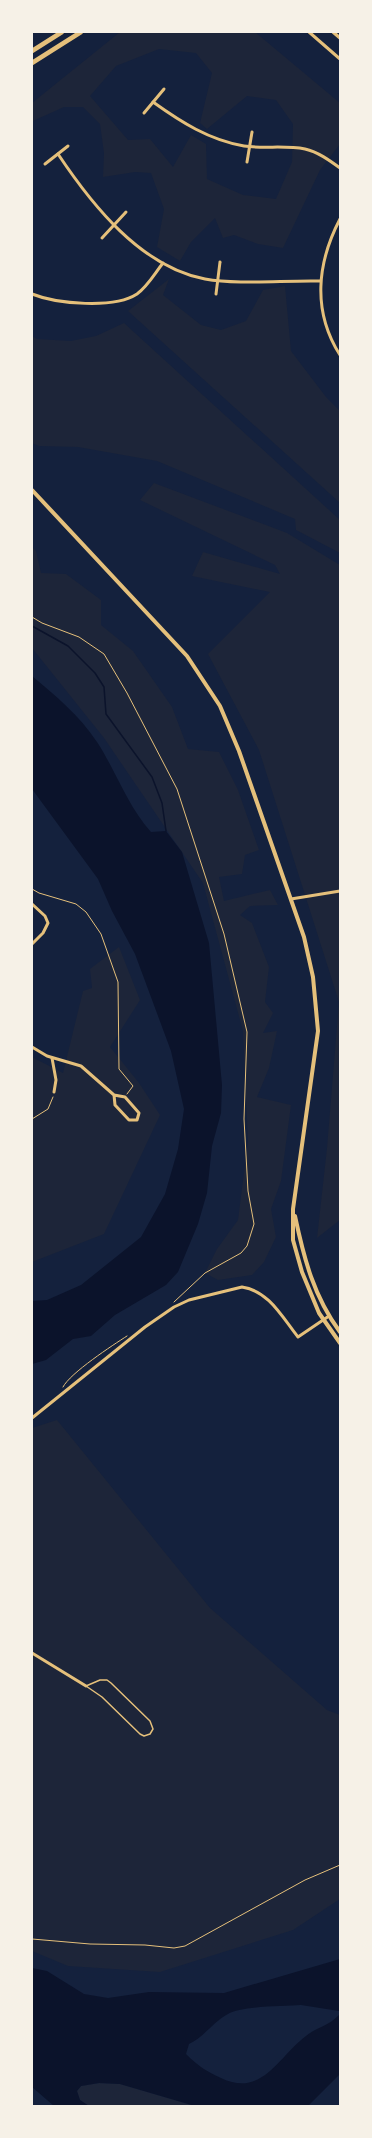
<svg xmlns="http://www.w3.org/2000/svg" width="372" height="2138" viewBox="0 0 372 2138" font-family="Mulish,sans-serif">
<rect width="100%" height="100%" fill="#14213d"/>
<g fill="#1d2539" fill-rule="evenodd">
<path d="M120 32H255L340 103V144L320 170 283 248 258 244 234 235 223 238 215 218 191 242 180 261 157 247 164 209 151 173 135 172 103 177 104 153 100 124 83 107H64L33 121 32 103ZM159 49 196 53 212 73 200 123 207 129 247 96 276 100 293 124 292 162 276 199 243 195 207 179 206 144 191 135 173 167 150 139 128 140 90 96 116 66Z"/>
<path d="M169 279 163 295 201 325 221 330 246 321 263 290 285 286 291 351 326 397 340 411V503L128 311Z"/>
<path d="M124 323 340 520V553L296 530 295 519 157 461 78 447 39 446 32 443V336L37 339 71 341 96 336Z"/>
<path d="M154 483 287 533 340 565V1220L317 1238 327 1148 339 1002 259 750 208 654 270 592 192 576 203 552 280 574 275 565 140 500Z"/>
<path d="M32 547 36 551 41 573 66 574 101 600V625L133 651 172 707 188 749 219 752 238 790 259 850 245 855 242 874 219 877 224 901 270 890 278 905 250 906 240 915 252 923 269 967 265 1002 273 1013 263 1033 277 1031 269 1068 257 1097 291 1105 281 1181 271 1209 276 1237 264 1262 252 1275 218 1280 205 1273 217 1249 238 1220 248 1141 243 1031 203 883 104 738 32 648Z"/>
<path d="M119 947 140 1000 110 1047 139 1083 160 1115 104 1234 32 1262V1057L63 1073 83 991 92 988 90 969Z"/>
<path d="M57 1420 210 1608 327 1710 340 1715V1899L293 1930 160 1972 68 1966 32 1951V1428Z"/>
<path d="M99 2083 120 2084 195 2106H89L80 2100 77 2091 81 2086Z"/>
</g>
<g fill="#0b132b" fill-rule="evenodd">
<path d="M32 676C56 696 79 715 97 742 116 771 127 805 151 832L166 831 182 852 209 943 222 1085 221 1113 212 1146 207 1193 198 1224 178 1272 166 1285 115 1315 91 1336 73 1339 46 1360 32 1364V1301L47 1300 81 1285 141 1237 165 1194 178 1149 184 1109 171 1051 135 954 112 911 98 879 32 789Z"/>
<path d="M340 1959V2074L308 2106H195L120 2084 99 2083 81 2086 77 2091 80 2100 89 2106H54L32 2087V1968L47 1971 84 1994 108 1998 149 1992 224 1993ZM301 2005 339 2011V2015C327 2027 317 2027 306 2036 278 2057 262 2098 221 2078 206 2071 198 2066 186 2054L189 2044C204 2037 213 2022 228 2014 241 2006 284 2006 301 2005Z"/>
</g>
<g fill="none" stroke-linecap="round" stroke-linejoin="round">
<path stroke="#0b132b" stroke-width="1.5" d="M32 626 68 646 95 673 104 687 106 714 152 777 162 803 166 831"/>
<g stroke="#e5c07b" stroke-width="1">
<path d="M32 617 42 623 79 637 104 654 127 693 177 789 224 934 247 1032 244 1119 248 1191 254 1224 247 1246 241 1253 205 1273 174 1302"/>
<path d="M32 889 39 893 76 904 86 912 101 934 118 982 119 1069 133 1086 127 1094"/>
<path d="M32 1119 48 1109 53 1097"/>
<path d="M63 1387C70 1373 113 1345 127 1336"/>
<path d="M32 1939 90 1944 145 1945 174 1948 185 1946 305 1880 340 1865"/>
</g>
<path stroke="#e5c07b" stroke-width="1.5" d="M100 1680H107L111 1683 150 1721 153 1729 150 1734 144 1736 140 1734 102 1697 86 1686Z"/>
<g stroke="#e5c07b" stroke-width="3">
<path d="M309 32 340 59"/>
<path d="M153 102C181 122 209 140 244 146 264 149 285 145 305 149 318 152 329 160 340 168"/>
<path d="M144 113 164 89"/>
<path d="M58 154C92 205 141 267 205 279 238 285 285 280 320 281"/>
<path d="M247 162 252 132"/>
<path d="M45 164 68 146"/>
<path d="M340 219C317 263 312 311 340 355"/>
<path d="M102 238 126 212"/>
<path d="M32 294C57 304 114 309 137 294 148 286 155 273 163 263"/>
<path d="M216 294 220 262"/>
<path d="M291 899 340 891"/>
<path d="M32 904 45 916 48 923 43 933 32 944"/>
<path d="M32 1047 47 1056 81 1066 114 1095 125 1097 139 1113 137 1120H129L115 1105 114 1095"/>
<path d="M52 1058 56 1080 54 1092"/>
<path d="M32 1418 145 1327 174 1307 189 1300 242 1287C269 1291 282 1317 298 1337L329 1316"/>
<path d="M32 1653 86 1686"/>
</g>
<path stroke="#e5c07b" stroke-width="3.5" d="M333 32 340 38"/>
<g stroke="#e5c07b" stroke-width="4">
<path d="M32 490 187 656 220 706 239 751 304 937 313 977 318 1031 293 1209V1240L302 1272 319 1313 340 1343"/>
<path d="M295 1216C304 1259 314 1297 340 1332"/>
</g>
<g stroke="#e5c07b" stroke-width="4.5">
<path d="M32 51 62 32"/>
<path d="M32 63 81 32"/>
</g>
</g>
<rect width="372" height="2138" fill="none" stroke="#f6f1e7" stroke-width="66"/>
</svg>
